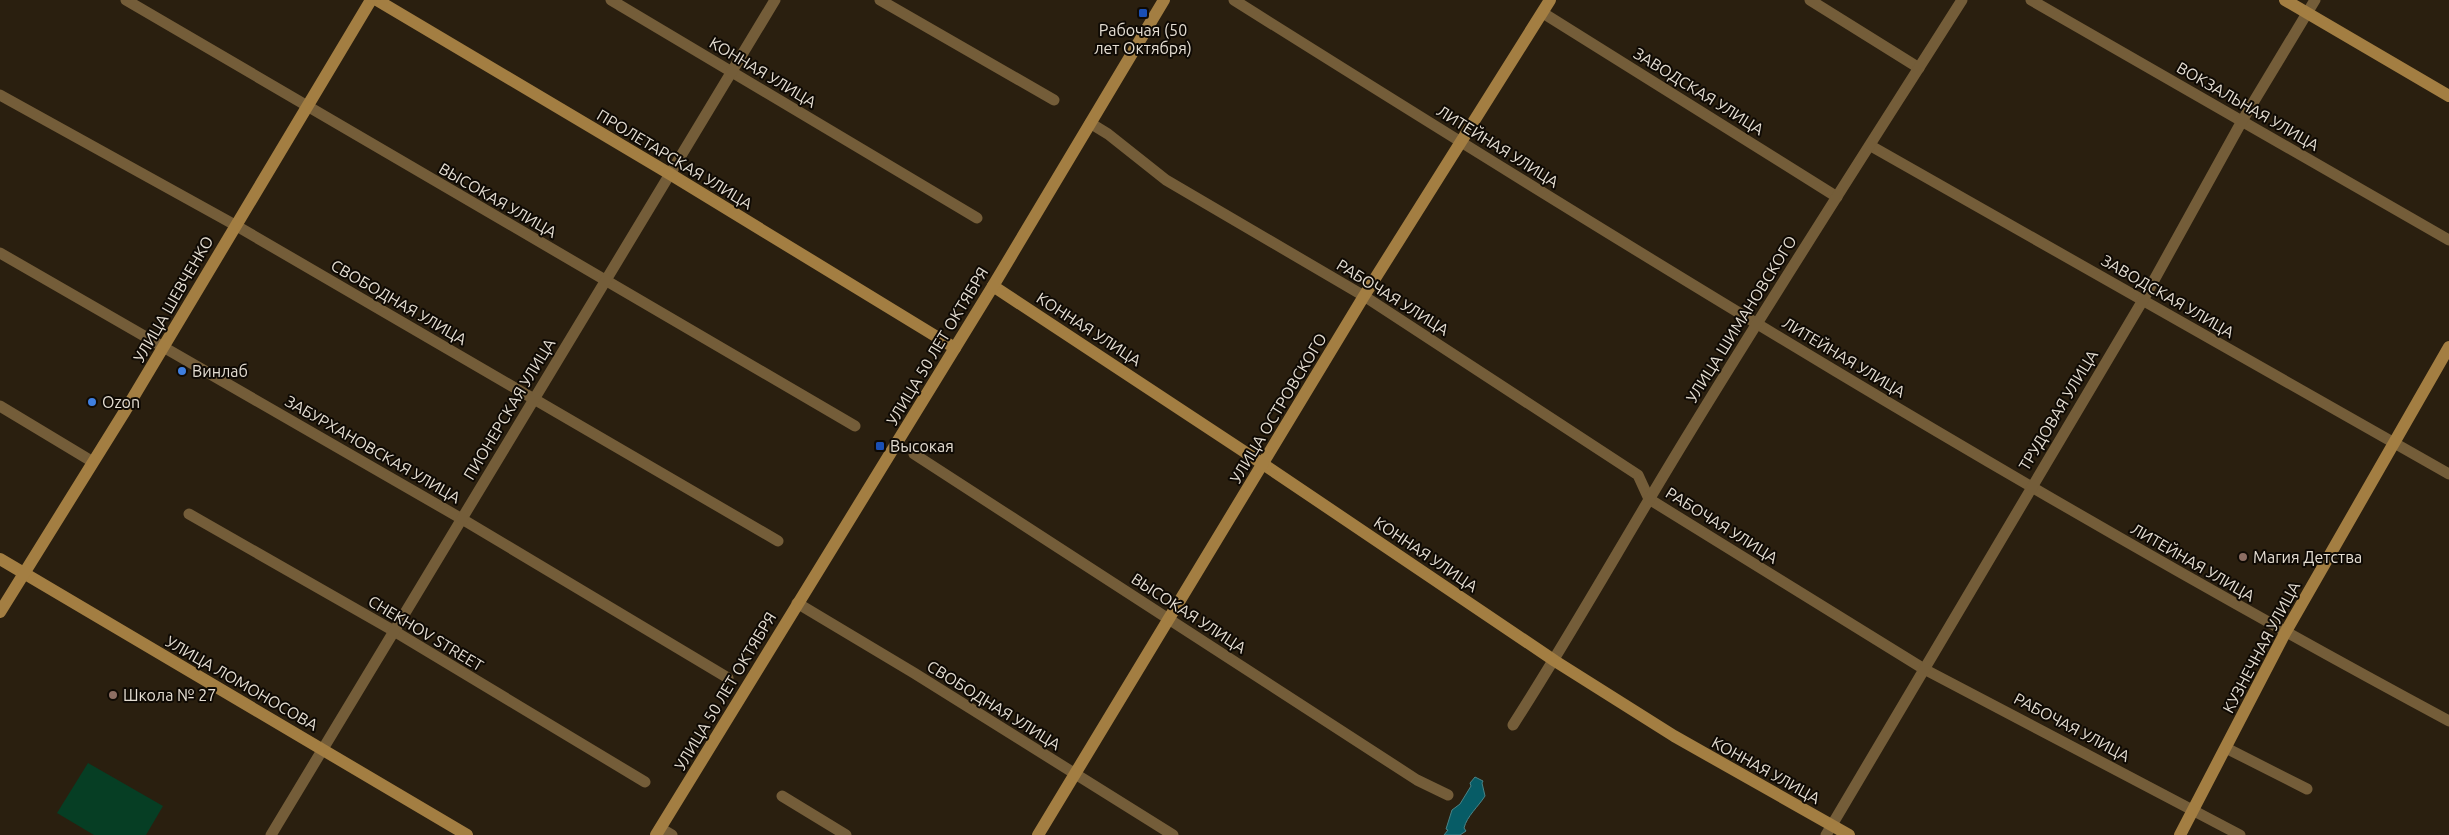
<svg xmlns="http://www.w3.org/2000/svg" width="2449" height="835" viewBox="0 0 2449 835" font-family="Ubuntu,sans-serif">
<rect width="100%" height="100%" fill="#2a1f0f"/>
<path fill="#063e24" d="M88 763 163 806 146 835H94L57 813Z"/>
<path fill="#075c66" stroke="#4a8387" d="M1475 777 1483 781 1482 783 1485 796C1478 807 1467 816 1464 828L1466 831 1460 835H1444L1448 830 1446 829 1452 810 1460 804 1471 786 1470 783Z"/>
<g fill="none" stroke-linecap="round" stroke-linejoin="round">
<g stroke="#745d39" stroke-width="11">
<path d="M126 0 855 426"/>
<path d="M611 0 977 218"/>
<path d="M880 0 1054 100"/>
<path d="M1234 0C1633 251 2034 498 2449 721"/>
<path d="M1810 0 1919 68"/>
<path d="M2031 0 2449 240"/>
<path d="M1543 13 1837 197"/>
<path d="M0 95 235 225 778 541"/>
<path d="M1090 123 1108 134 1166 180 1364 296 1638 475 1649 499 1924 669 2240 835"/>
<path d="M1871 146 2449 474"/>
<path d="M0 253 462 519 728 678"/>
<path d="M0 406 93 462"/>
<path d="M914 454 1417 780 1448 795"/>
<path d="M189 514 394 631 645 782"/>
<path d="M797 603 914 673 1173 835"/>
<path d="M1513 725C1574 630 1629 531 1688 435 1777 289 1870 145 1962 0"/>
<path d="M2226 748 2307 789"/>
<path d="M782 796 846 835"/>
<path d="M660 828 672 835"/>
<path d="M271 835 775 0"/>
<path d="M1826 835 2143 300 2242 121 2315 0"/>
</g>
<g stroke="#a37e42" stroke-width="12">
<path d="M377 0 670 174 955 348"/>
<path d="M2285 0 2449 96"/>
<path d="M993 286 1263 464 1555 661 1674 736 1849 835"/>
<path d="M0 559 467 835"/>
<path d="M0 612 125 411 371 0"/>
<path d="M656 835 993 286 1164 0"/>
<path d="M1038 835 1364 296 1550 0"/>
<path d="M2180 835 2285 633 2449 347"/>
</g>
</g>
<g fill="#1a4fb4" stroke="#0f0a04" stroke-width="2">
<rect x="1138" y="8" width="10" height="10" rx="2.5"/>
<rect x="875" y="441" width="10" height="10" rx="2.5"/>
</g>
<g fill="#3f7fe0" stroke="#0f0a04" stroke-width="2">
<circle cx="182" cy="371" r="5"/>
<circle cx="92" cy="402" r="5"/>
</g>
<g fill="#8d6e63" stroke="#0f0a04" stroke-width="2">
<circle cx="2243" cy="557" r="5"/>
<circle cx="113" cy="695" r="5"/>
</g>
<g text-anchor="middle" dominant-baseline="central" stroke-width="4" stroke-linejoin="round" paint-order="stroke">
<g font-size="16" fill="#e5ded3" stroke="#0f0a04" text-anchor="start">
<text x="1143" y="30" text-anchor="middle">Рабочая (50<tspan x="1143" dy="18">лет Октября)</tspan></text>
<text x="192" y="371">Винлаб</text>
<text x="102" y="402">Ozon</text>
<text x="890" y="446">Высокая</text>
<text x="2253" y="557">Магия Детства</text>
<text x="123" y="695">Школа № 27</text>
</g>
<g font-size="16" fill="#e5ded3" stroke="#0f0a04">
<text transform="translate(763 72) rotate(31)">КОННАЯ УЛИЦА</text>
<text transform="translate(1699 91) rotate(32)">ЗАВОДСКАЯ УЛИЦА</text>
<text transform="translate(2248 106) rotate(30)">ВОКЗАЛЬНАЯ УЛИЦА</text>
<text transform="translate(1498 146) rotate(32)">ЛИТЕЙНАЯ УЛИЦА</text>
<text transform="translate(675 159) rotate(31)">ПРОЛЕТАРСКАЯ УЛИЦА</text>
<text transform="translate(498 200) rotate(30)">ВЫСОКАЯ УЛИЦА</text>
<text transform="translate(2168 296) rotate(30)">ЗАВОДСКАЯ УЛИЦА</text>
<text transform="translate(1393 297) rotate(32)">РАБОЧАЯ УЛИЦА</text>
<text transform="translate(173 299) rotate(-60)">УЛИЦА ШЕВЧЕНКО</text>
<text transform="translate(399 302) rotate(30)">СВОБОДНАЯ УЛИЦА</text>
<text transform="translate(1741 319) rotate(-58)">УЛИЦА ШИМАНОВСКОГО</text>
<text transform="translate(1089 329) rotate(33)">КОННАЯ УЛИЦА</text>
<text transform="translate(937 346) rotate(-59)">УЛИЦА 50 ЛЕТ ОКТЯБРЯ</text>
<text transform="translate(1844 357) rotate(31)">ЛИТЕЙНАЯ УЛИЦА</text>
<text transform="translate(1278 408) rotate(-59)">УЛИЦА ОСТРОВСКОГО</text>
<text transform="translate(509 409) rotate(-59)">ПИОНЕРСКАЯ УЛИЦА</text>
<text transform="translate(2058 410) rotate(-59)">ТРУДОВАЯ УЛИЦА</text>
<text transform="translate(373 449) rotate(30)">ЗАБУРХАНОВСКАЯ УЛИЦА</text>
<text transform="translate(1722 525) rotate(32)">РАБОЧАЯ УЛИЦА</text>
<text transform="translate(1426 554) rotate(34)">КОННАЯ УЛИЦА</text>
<text transform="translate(2193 562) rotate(30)">ЛИТЕЙНАЯ УЛИЦА</text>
<text transform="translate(1189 613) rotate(33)">ВЫСОКАЯ УЛИЦА</text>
<text transform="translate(426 633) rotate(31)">CHEKHOV STREET</text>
<text transform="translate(2261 647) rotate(-62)">КУЗНЕЧНАЯ УЛИЦА</text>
<text transform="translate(242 683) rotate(30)">УЛИЦА ЛОМОНОСОВА</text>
<text transform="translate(725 691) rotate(-59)">УЛИЦА 50 ЛЕТ ОКТЯБРЯ</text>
<text transform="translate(994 705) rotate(32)">СВОБОДНАЯ УЛИЦА</text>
<text transform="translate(2072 727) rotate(28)">РАБОЧАЯ УЛИЦА</text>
<text transform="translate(1766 770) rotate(29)">КОННАЯ УЛИЦА</text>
</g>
</g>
</svg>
